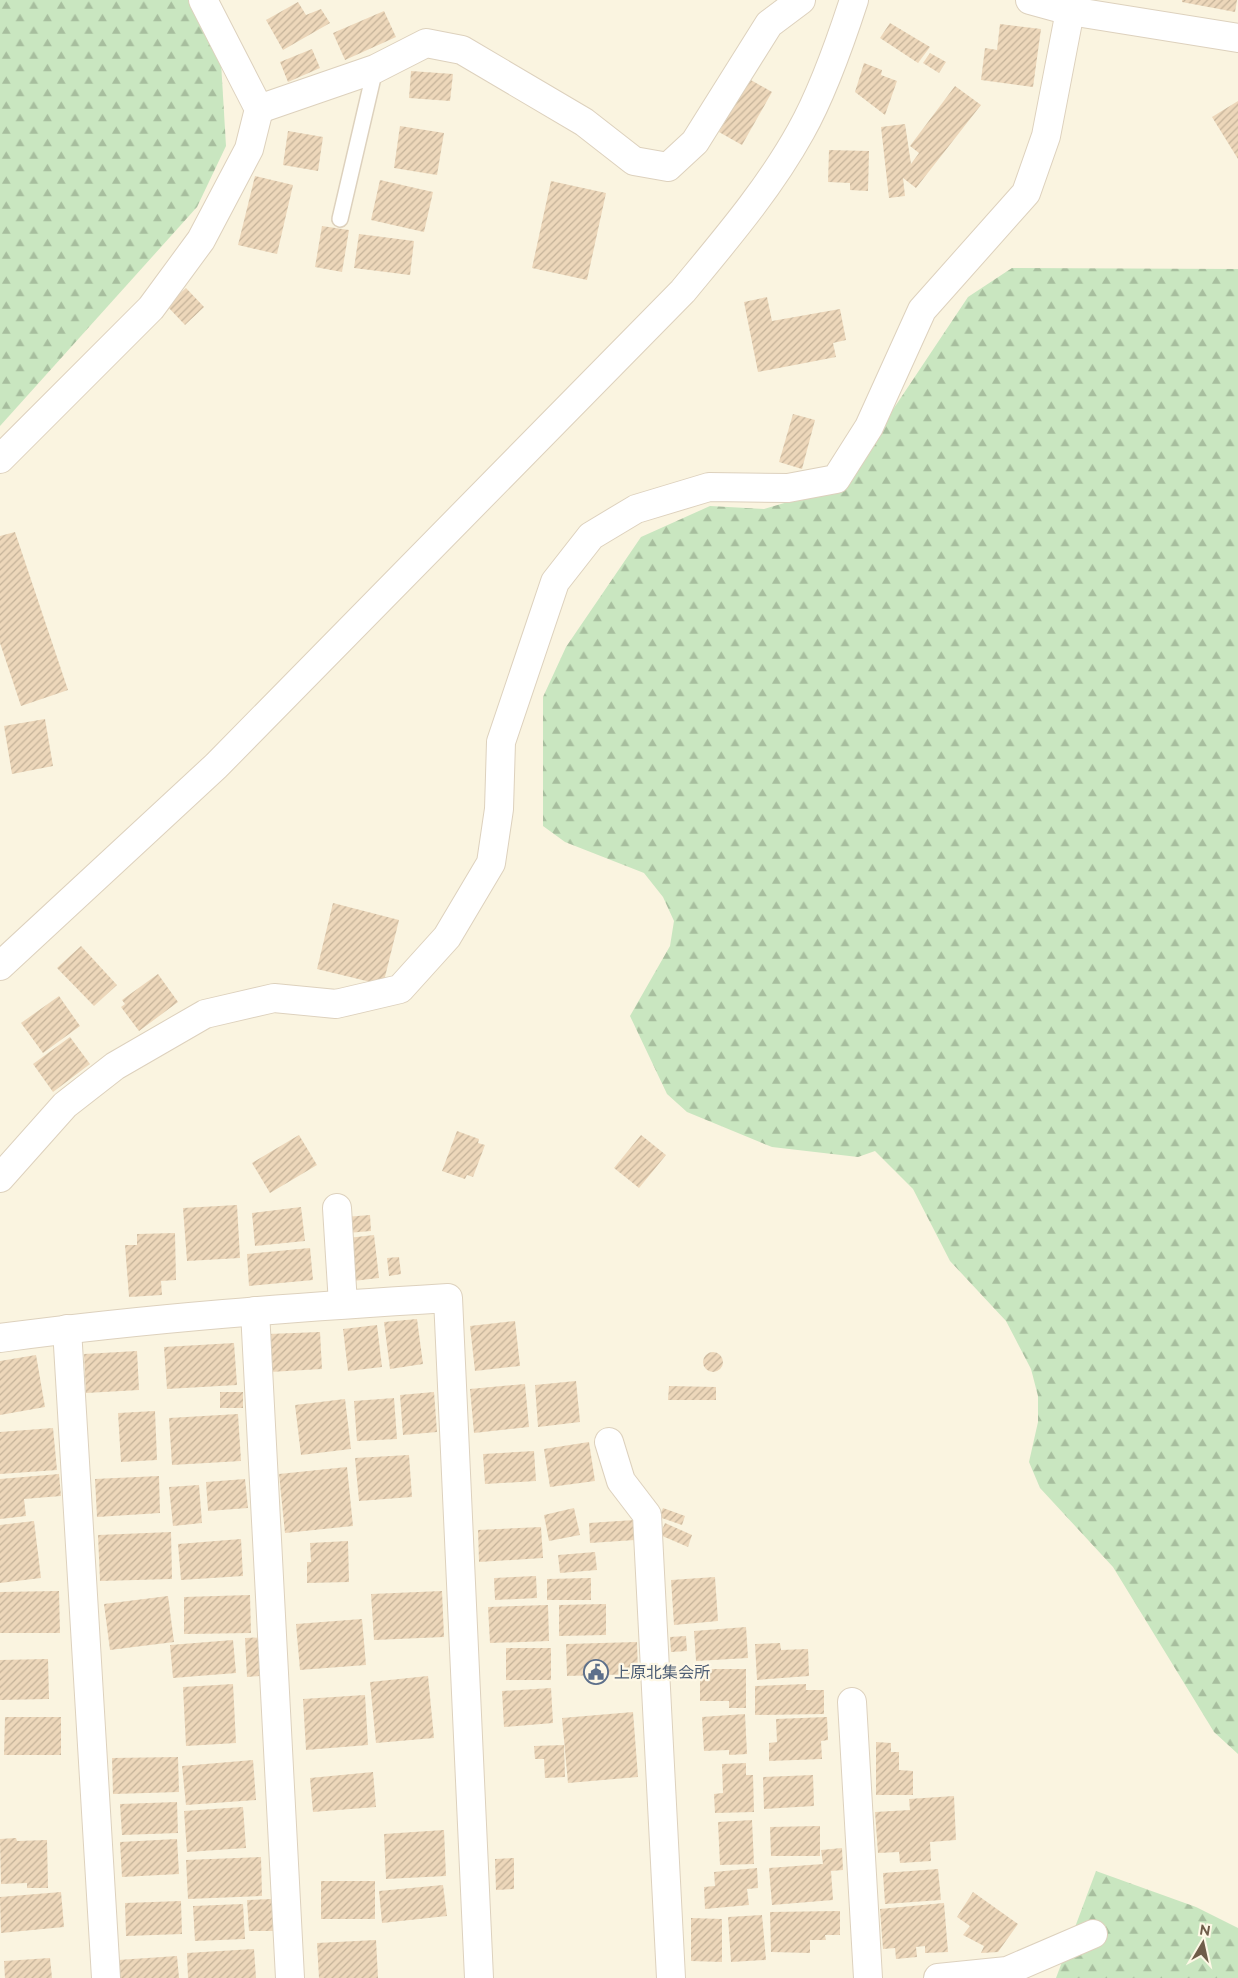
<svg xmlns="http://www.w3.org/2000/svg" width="1238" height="1978" viewBox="0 0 1238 1978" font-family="Raleway,'Noto Sans JP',sans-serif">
<defs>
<pattern id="forest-firs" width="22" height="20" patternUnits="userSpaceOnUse" patternTransform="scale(1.25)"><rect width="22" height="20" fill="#c9e6c0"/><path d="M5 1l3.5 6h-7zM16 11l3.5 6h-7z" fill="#a7be9e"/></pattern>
<pattern id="building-hatch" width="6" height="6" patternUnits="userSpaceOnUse" patternTransform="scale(1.25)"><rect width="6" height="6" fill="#edd7ba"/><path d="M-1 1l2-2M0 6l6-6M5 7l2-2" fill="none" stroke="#c4b299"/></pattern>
</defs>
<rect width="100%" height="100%" fill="#faf4e0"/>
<g fill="url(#forest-firs)">
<path d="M0 0H190L221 62 226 146 197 207 0 426Z"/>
<path d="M1012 268 1238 269V1754L1214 1732 1113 1567 1040 1488 1029 1462 1038 1422V1396L1031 1369 1006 1321 950 1261 913 1189 875 1151 858 1157 772 1147 687 1112 667 1094 630 1016 670 946 674 921 663 897 644 873 565 842 543 826V697L566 647 641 537 710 506 764 509 842 486 968 297Z"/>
<path d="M1096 1871 1196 1907 1238 1928V1978H1056Z"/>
</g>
<g fill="url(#building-hatch)">
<path d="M1182 0H1237L1235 12 1182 2Z"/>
<path d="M298 2 306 15 321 9 330 23 283 50 266 20Z"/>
<path d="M384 11 396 37 345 60 333 33Z"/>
<path d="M890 23 930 47 918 63 880 38Z"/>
<path d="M1000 24 1041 29 1033 87 981 80 985 48 997 50Z"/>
<path d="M312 49 320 68 288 82 280 62Z"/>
<path d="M930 53 946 62 939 73 923 63Z"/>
<path d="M864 63 882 70 881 75 897 81 885 115 855 92Z"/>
<path d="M411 71 453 74 450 101 409 98Z"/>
<path d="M749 79 772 92 742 145 719 132Z"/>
<path d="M955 86 981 105 916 188 903 178 905 196 889 198 881 127 905 124 911 164 919 153 910 146Z"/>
<path d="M1238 101V159L1212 117Z"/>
<path d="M400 126 444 133 437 175 394 168Z"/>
<path d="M288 131 323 137 318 171 283 165Z"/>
<path d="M829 150 869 151 868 191 850 190V183L828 182Z"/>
<path d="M255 176 293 185 277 254 238 245Z"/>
<path d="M380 180 433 192 424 232 371 220Z"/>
<path d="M551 181 606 193 587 280 532 268Z"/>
<path d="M322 226 349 230 342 272 315 267Z"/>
<path d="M359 234 414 241 410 275 354 268Z"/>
<path d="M186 288 204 307 185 325 167 306Z"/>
<path d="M767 297 772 321 840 309 846 340 833 343 836 357 758 372 744 302Z"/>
<path d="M793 414 815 420 802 469 779 462Z"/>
<path d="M15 532 68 690 21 706 0 643V536Z"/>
<path d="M45 719 53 766 12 774 4 726Z"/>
<path d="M333 903 399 920 383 985 317 969Z"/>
<path d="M81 946 117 985 94 1006 57 968Z"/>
<path d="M158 974 178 1002 139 1031 121 1007 125 1004 122 1000Z"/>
<path d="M59 996 80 1026 43 1053 21 1023Z"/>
<path d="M70 1037 90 1064 53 1092 33 1064Z"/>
<path d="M457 1131 479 1139 478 1143 485 1145 473 1177 467 1175 465 1179 442 1171Z"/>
<path d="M299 1135 317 1165 270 1193 252 1163Z"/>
<path d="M641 1135 666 1155 639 1188 614 1168Z"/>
<path d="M237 1205 240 1258 187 1261 183 1208Z"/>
<path d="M301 1207 305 1241 255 1246 252 1213Z"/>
<path d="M370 1215 371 1231 347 1233 345 1217Z"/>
<path d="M175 1233 176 1280 161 1281 162 1295 129 1297 125 1245H137V1234Z"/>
<path d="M374 1235 379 1278 353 1281 348 1238Z"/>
<path d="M310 1248 313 1280 249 1286 247 1254Z"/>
<path d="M399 1257 401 1274 389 1276 387 1258Z"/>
<path d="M417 1319 423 1364 390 1369 384 1322Z"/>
<path d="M515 1321 520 1366 475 1371 470 1326Z"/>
<path d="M377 1325 382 1367 348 1371 343 1329Z"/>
<path d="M320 1332 322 1369 270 1372 268 1334Z"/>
<path d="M234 1343 237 1385 167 1389 164 1347Z"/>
<path d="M137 1351 139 1390 86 1393 84 1354Z"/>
<circle cx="713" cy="1362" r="10"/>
<path d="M36 1355 45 1407 0 1415V1361Z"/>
<path d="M576 1381 580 1422 538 1427 535 1385Z"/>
<path d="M525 1384 529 1427 474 1433 470 1389Z"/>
<path d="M669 1386 716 1387V1400H668Z"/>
<rect x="220" y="1392" width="23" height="16"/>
<path d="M434 1392 437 1432 403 1435 400 1395Z"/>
<path d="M394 1398 397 1439 357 1441 354 1401Z"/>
<path d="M345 1399 351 1449 301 1455 295 1405Z"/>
<path d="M155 1411 157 1460 121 1462 118 1413Z"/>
<path d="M238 1414 241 1461 172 1465 169 1418Z"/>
<path d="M53 1428 57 1470 0 1474V1432Z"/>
<path d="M589 1442 595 1481 550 1487 544 1449Z"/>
<path d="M534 1451 536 1481 485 1484 483 1454Z"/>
<path d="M409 1455 412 1497 359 1501 355 1458Z"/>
<path d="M347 1467 353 1526 285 1533 279 1474Z"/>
<path d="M59 1474 61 1496 24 1499 26 1516 0 1519V1479Z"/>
<path d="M159 1476 160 1513 97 1517 95 1479Z"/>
<path d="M245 1479 248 1508 208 1511 206 1482Z"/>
<path d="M199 1485 202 1523 173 1526 169 1487Z"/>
<path d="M574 1508 580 1535 549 1541 544 1515Z"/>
<path d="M663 1508 685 1516 682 1525 659 1517Z"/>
<path d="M634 1520 635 1540 590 1543 589 1523Z"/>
<path d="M34 1521 41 1578 0 1583V1525Z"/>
<path d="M665 1523 692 1535 688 1547 660 1535Z"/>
<path d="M541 1527 543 1558 479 1562 478 1530Z"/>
<path d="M171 1532 172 1579 100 1581 98 1535Z"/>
<path d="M241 1539 243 1576 181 1580 178 1544Z"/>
<path d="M348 1541 349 1582 307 1583V1562H311L310 1543Z"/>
<path d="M595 1552 597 1570 560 1573 558 1555Z"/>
<path d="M536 1576 537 1598 495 1600 494 1578Z"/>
<path d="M715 1577 718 1621 674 1625 671 1580Z"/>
<path d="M591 1578V1600H547V1579Z"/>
<path d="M59 1591 60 1633H0V1592Z"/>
<path d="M442 1591 444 1637 374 1640 371 1594Z"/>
<path d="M250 1595 251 1633 184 1634V1597Z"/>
<path d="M168 1596 174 1642 110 1650 104 1604Z"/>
<path d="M606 1604V1635L559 1636V1605Z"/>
<path d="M548 1605 549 1641 490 1643 488 1607Z"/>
<path d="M362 1619 366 1665 300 1670 296 1624Z"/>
<path d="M746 1627 748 1658 696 1661 694 1631Z"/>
<path d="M686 1636 687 1651 671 1652 670 1637Z"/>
<path d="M269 1637 271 1675 247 1677 245 1638Z"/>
<path d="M233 1640 236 1673 173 1678 170 1645Z"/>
<path d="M637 1642 638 1674 567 1676 566 1644Z"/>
<path d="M780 1643 781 1650 808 1649 809 1676 757 1680 755 1644Z"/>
<rect x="506" y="1648" width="45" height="32"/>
<path d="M48 1659 49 1699 0 1700V1660Z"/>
<path d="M700 1669H746V1708H729V1701H700Z"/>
<path d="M428 1676 434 1738 376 1743 370 1682Z"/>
<path d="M233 1684 236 1743 186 1746 183 1687Z"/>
<path d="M806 1684V1690H824V1714L755 1715V1686Z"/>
<path d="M551 1688 553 1723 504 1727 502 1691Z"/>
<path d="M365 1695 368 1745 306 1750 303 1699Z"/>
<path d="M633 1712 638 1777 568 1783 562 1718Z"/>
<path d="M745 1714 747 1754 729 1755V1750L704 1751 702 1717Z"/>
<path d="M5 1717H61V1755H4Z"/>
<path d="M827 1717 828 1740 821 1741 822 1759 769 1761V1743L777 1742 776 1719Z"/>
<path d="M876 1742 891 1743V1752H899V1770L913 1771V1795H876Z"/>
<path d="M564 1745 565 1777 545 1778 544 1759H535L534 1746Z"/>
<path d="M178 1757 179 1792 113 1794 112 1758Z"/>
<path d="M253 1760 256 1800 186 1805 182 1766Z"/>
<path d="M746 1763V1775H753L754 1812 715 1813 714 1794 723 1793 722 1764Z"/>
<path d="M373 1772 376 1807 313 1812 310 1778Z"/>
<path d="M813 1775 814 1806 764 1809 763 1777Z"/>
<path d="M954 1796 956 1840 930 1842 931 1861 900 1863 899 1852 878 1853 875 1812 910 1810 909 1799Z"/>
<path d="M177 1802 178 1833 122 1835 120 1804Z"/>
<path d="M243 1807 246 1848 187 1852 184 1811Z"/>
<path d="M752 1820 754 1864 720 1865 718 1822Z"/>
<path d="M820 1826V1856H771L770 1827Z"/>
<path d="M444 1830 446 1876 386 1879 384 1834Z"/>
<path d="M16 1838 17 1841 47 1840 48 1888H27V1883L1 1884 0 1839Z"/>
<path d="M177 1839 179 1874 122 1877 120 1842Z"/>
<path d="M842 1848 843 1870 831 1871 833 1900 772 1905 769 1868 823 1864 821 1850Z"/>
<path d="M261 1857 262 1896 188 1899 186 1860Z"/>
<path d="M514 1858V1889L496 1890 495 1859Z"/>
<path d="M757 1868 758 1888 747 1889 749 1905 705 1909 704 1887 715 1886 714 1872Z"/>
<path d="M938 1869 941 1900 885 1904 883 1873Z"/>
<rect x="321" y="1881" width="54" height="38"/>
<path d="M443 1885 447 1916 382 1923 379 1891Z"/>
<path d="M61 1892 64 1927 1 1933 0 1897Z"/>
<path d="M973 1892 1018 1924 998 1952 981 1953 984 1946 963 1935 970 1926 957 1917Z"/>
<path d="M272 1899 273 1931H249L247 1900Z"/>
<path d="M181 1901 182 1934 126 1936 125 1903Z"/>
<path d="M944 1903 948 1952 925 1953V1946L916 1947 917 1957 896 1959 895 1948 883 1949 880 1909Z"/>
<path d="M243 1904 245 1939 195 1941 193 1906Z"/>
<path d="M840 1911V1935H825L826 1940H810V1953L771 1952 770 1912Z"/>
<path d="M762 1915 766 1960 731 1962 728 1917Z"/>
<path d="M691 1918 722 1919V1962L691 1961Z"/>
<path d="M376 1940 378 1978H319L317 1943Z"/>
<path d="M254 1949 256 1978H188L187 1953Z"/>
<path d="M177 1956 179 1978H120L118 1960Z"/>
<path d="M50 1958 52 1978H5L4 1961Z"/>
</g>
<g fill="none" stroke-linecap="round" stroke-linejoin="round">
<defs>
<path id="service" d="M340 219 375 69"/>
<g id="minor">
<path d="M1030 0 1070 11 1238 38"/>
<path d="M259 109 375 69 426 43 462 50 584 122 634 161 668 167 695 142 769 24 801 0"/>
<path d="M0 459 151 308 201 240 249 149 259 109 203 0"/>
<path d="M0 1178 65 1105 115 1066 205 1014 274 998 336 1004 400 989 447 937 491 863 499 809 501 742 555 582 591 536 636 509 709 487 788 488 836 479 869 427 922 310 1026 193 1046 136 1070 11 1075 0"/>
<path d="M337 1208 343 1304"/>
<path d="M255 1311 290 1978"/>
<path d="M67 1329 106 1978"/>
<path d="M0 1338C149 1318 298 1307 448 1298L479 1978"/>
<path d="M609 1442 621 1481 647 1515 671 1978"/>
<path d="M852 1702 868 1978"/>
<path d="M938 1978 1007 1971 1093 1934"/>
</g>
<path id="tertiary" d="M0 966 216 766 683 291C725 240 769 189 801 131 823 92 840 43 854 0"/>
</defs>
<use href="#service" stroke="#ddd1bd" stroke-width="18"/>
<use href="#minor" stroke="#ddd1bd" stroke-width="30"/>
<use href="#tertiary" stroke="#ddd1bd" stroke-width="30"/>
<use href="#service" stroke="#fff" stroke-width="15"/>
<use href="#minor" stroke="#fff" stroke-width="28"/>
<use href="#tertiary" stroke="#fff" stroke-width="28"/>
</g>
<defs>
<symbol id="civic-ring" viewBox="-11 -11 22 22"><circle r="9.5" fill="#fef8e6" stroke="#5c6f8a" stroke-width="1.5"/><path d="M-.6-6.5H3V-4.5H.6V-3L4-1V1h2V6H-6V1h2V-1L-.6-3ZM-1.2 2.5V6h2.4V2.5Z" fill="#5c6f8a"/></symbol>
</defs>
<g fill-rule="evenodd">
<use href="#civic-ring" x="582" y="1658" width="28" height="28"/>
</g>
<g text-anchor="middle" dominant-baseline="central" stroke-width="4.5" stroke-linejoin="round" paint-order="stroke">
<g font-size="16" fill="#4e5e75" stroke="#fef8e6" text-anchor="start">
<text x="614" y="1672">上原北集会所</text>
</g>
</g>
<g transform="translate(1203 1943) rotate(9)" stroke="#fef8e6" stroke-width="4" paint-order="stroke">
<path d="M0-4L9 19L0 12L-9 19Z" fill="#6f5d49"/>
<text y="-8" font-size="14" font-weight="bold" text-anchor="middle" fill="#6f5d49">N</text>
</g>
</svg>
